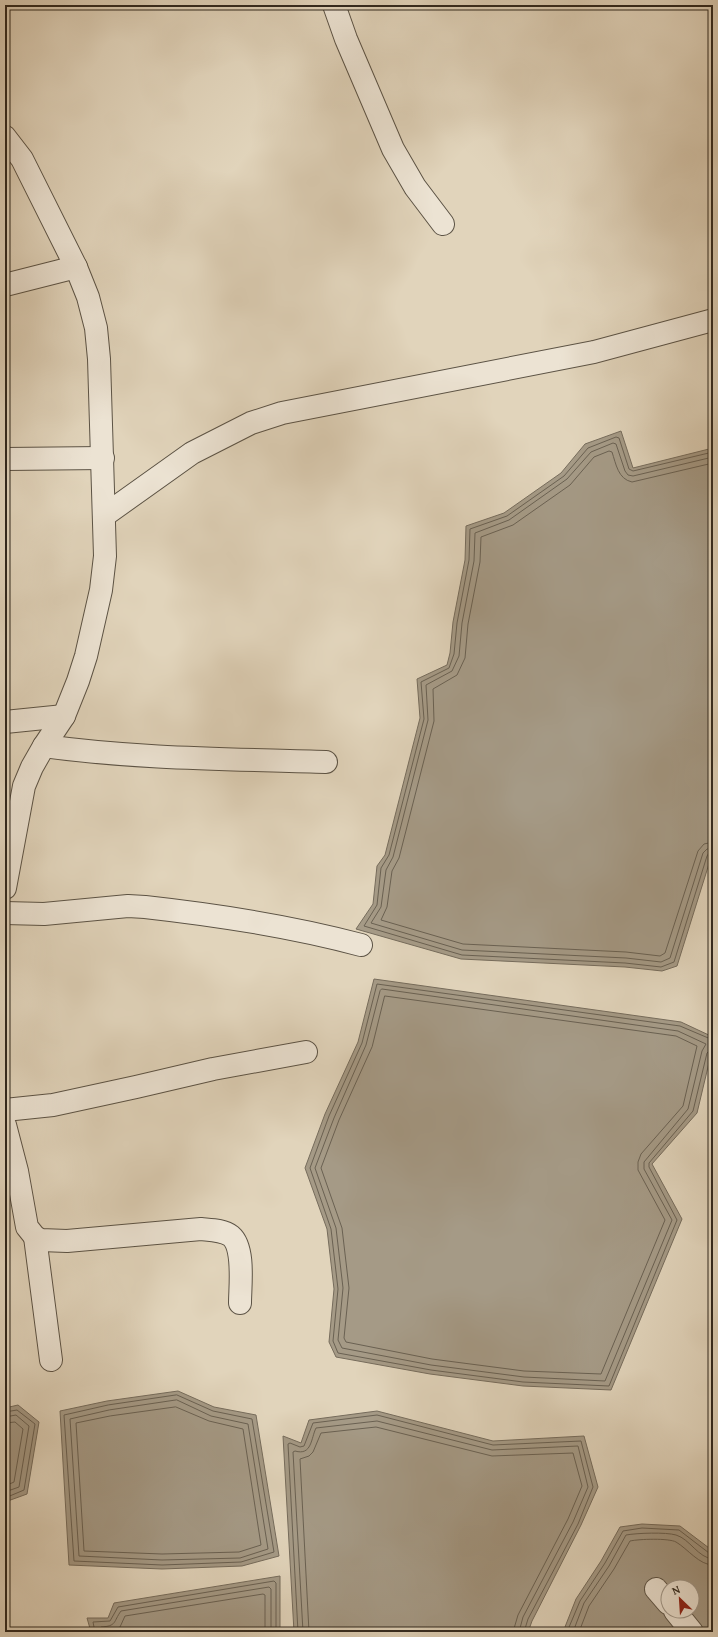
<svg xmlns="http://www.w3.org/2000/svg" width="718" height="1637" viewBox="0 0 718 1637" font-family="'Gentium Book Plus',serif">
<rect width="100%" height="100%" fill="#e1d4bb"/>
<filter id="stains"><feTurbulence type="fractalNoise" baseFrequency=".005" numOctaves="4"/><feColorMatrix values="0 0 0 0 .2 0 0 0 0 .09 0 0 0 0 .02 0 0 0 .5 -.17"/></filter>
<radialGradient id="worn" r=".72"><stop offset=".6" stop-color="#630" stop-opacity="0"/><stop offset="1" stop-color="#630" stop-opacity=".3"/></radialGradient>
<g fill="#a59a86" stroke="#766c5c" fill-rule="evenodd">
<path d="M621 431 633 468 713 448V851L677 966 662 971 625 967 461 959 356 929 373 904 377 866 385 855 420 718 417 679 447 665 450 653 453 622 465 560 466 526 504 513 561 473 585 444Z"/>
<path d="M374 979 681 1022 713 1037V1046L697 1113 652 1164 682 1219 611 1390 523 1386 430 1374 336 1357 329 1342 334 1289 327 1229 305 1168 325 1114 358 1042Z"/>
<path d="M178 1391 214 1407 256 1415 279 1556 242 1566 162 1569 69 1565 60 1411 107 1401Z"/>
<path d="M18 1405 39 1422 27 1494 5 1502V1408Z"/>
<path d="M377 1411 493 1441 584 1436 598 1487 581 1525 532 1621 528 1632H294L283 1436 301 1443 309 1420Z"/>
<path d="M642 1524 680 1526 713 1551V1632H563L576 1599 601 1561 620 1527ZM668 1587H692V1611H668Z"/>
<path d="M280 1576V1632H91L87 1618H108L114 1603Z"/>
</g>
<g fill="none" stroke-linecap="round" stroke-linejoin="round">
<g stroke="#6a6152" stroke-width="1">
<path d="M713 452 633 471 629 469 619 438 616 437 588 448 564 476 507 516 470 529 469 560 457 623 454 654 449 668 421 682 424 719 389 855 381 868 377 905 364 926 462 955 625 963 661 967 674 962 707 856 709 853H713"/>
<path d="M713 457 633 476 628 475 625 471 616 444 613 443 591 452 567 479 509 520 475 533 474 561 462 623 459 656 452 671 426 685 428 720 393 857 386 870 381 907 371 923 462 950 626 958 661 962 670 958 703 853 707 849 713 848"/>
<path d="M713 463 632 482C618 479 616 464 612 452L609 451 594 457 570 485 513 525 481 537 480 562 468 624 465 658 457 675 433 689 434 721 399 858 392 871 387 907 381 920 463 944 626 952 660 956 665 953 698 851 704 844 713 842"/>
<path d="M382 989 678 1031 706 1044 702 1051 688 1109 644 1162V1169L672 1220 605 1381 524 1377 431 1365 342 1348 338 1340 343 1288 336 1228 315 1168 334 1118 366 1045 380 991Z"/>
<path d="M385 996 676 1036 697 1046 683 1106 641 1154 638 1162V1170L665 1220 601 1374 524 1371 432 1359 346 1342 344 1338 349 1288 342 1228 321 1168 339 1120 372 1047Z"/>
<path d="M713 1040 680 1026 377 984 362 1043 329 1116 310 1168 331 1229 338 1289 333 1341 338 1353 431 1370 523 1382 609 1386 677 1220 649 1167V1163L693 1111 707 1053 710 1050 713 1049"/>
<path d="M177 1395 213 1411 252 1419 274 1552 241 1562 162 1565 74 1561 64 1415 108 1405Z"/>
<path d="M177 1400 211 1416 248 1424 268 1549 240 1558 162 1560 79 1556 70 1419 109 1410Z"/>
<path d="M176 1407 209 1421 243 1429 261 1545 239 1552 162 1554 84 1551 76 1423 110 1416Z"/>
<path d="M5 1412 17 1410 35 1424 24 1490 5 1498"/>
<path d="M5 1417 16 1415 29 1426 19 1487 5 1492"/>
<path d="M5 1423 15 1422 23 1429 14 1482 5 1486"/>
<path d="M95 1632 93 1622 110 1621 118 1607 274 1581 276 1583V1632"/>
<path d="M100 1632 101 1627C117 1626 113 1622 121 1611L269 1587 271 1589V1632"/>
<path d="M113 1632 120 1627 125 1616 263 1594 265 1595V1632"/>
<path d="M298 1632 288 1444 290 1443 300 1447 304 1446 313 1423 377 1415 493 1445 581 1441 593 1487 578 1524 528 1619 524 1632"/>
<path d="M303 1632 293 1452 295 1451C312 1456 311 1438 316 1428L377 1421 492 1450 578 1446 588 1487 573 1522 523 1617 519 1632"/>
<path d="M309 1632 300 1459 309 1456 313 1452 321 1433 376 1427 492 1456 573 1453 582 1486 568 1519 518 1615 513 1632"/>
<path d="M567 1632 580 1601 605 1563 623 1531 642 1528 679 1530 709 1553 713 1554"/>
<path d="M573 1632 584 1603 609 1566 626 1535C637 1533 666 1532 676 1535 690 1539 698 1558 713 1559"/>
<path d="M579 1632 589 1606 614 1569 630 1541C639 1539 669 1538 676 1542 688 1549 699 1565 713 1565"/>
</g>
<defs>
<g id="minor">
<path d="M334 5 346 39 393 149 415 187 443 224"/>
<path d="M5 137 22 159 76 267 88 297 96 328 99 359 105 556 101 590 86 656 78 681 64 716 44 746 32 767 24 786 5 888"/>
<path d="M5 285 76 267"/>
<path d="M5 459 103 458"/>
<path d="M105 515 192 453 251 423 282 413 594 352 713 320"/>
<path d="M5 722 64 716"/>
<path d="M44 746C137 759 232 759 326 762"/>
<path d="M5 913 44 914 128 906 145 907C217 915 290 926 361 945"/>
<path d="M5 1110 53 1105 136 1087 213 1069 306 1052"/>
<path d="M5 1125 17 1171 27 1227 35 1237 41 1240 67 1241 201 1229C211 1230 223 1230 231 1236 245 1248 240 1286 240 1303"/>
<path d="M35 1237 51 1360"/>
<path d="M656 1589 668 1603"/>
<path d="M675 1611 692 1632"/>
</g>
</defs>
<use href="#minor" stroke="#5c5345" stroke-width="24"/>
<use href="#minor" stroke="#ece3d3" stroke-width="22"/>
</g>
<rect width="718" height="1637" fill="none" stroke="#e1d4bb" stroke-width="20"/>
<rect x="6" y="6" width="706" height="1625" fill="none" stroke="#30281e" stroke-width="2"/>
<rect x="10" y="10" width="698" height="1617" fill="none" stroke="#30281e"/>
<g transform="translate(680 1599) rotate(335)"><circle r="19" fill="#ece3d3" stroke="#a1988b"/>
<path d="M0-3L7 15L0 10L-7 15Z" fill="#8f2418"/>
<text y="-6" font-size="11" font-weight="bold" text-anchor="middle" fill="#30281e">N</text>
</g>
<rect width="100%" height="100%" filter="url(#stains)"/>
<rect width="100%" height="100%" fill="url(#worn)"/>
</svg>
